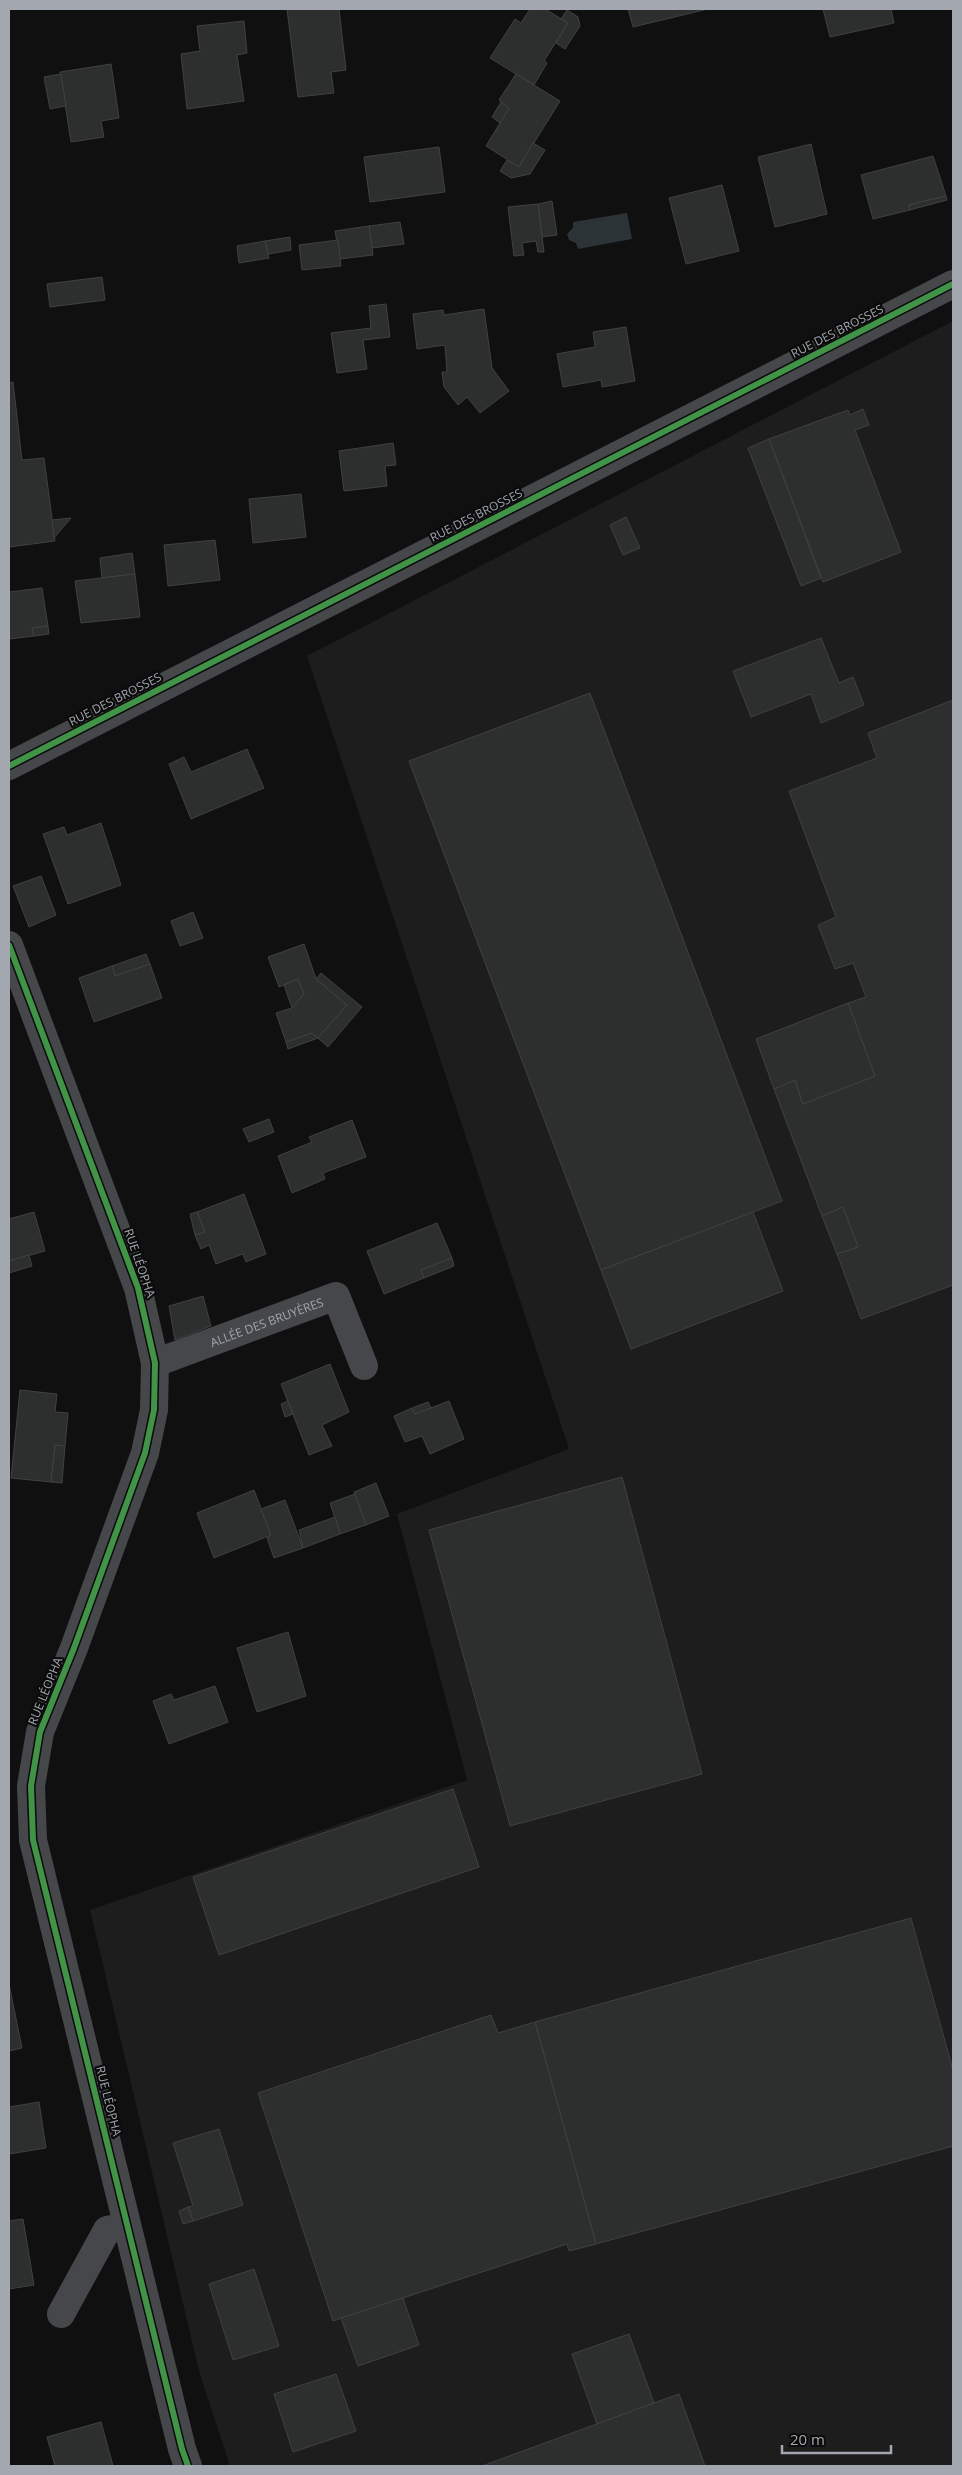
<svg xmlns="http://www.w3.org/2000/svg" width="962" height="2475" viewBox="0 0 962 2475" font-family="'Open Sans',sans-serif">
<rect width="100%" height="100%" fill="#101010"/>
<path fill="#1d1d1e" d="M953 321V2466H230L199 2371 90 1910 467 1780 397 1514 569 1449 307 656Z"/>
<path fill="#2c3337" d="M627 213 632 239 578 249 576 243 569 240 567 234 573 228V222Z"/>
<g fill="#2d2e2e" stroke="#404143">
<path d="M287 9H339L346 70 331 72 334 93 298 97Z"/>
<path d="M530 9H545L568 23 544 61 547 63 534 85 490 58 515 19 521 23Z"/>
<path d="M628 9H708L633 27Z"/>
<path d="M823 9H891L894 23 830 37Z"/>
<path d="M567 10 578 17 580 26 565 49 556 43 568 23 561 19Z"/>
<path d="M244 21 247 53 237 55 244 101 187 109 181 54 200 51 197 26Z"/>
<path d="M111 64 119 118 101 121 104 137 71 142 60 72Z"/>
<path d="M61 74 66 106 50 109 44 77Z"/>
<path d="M516 74 560 101 519 167 486 146 509 108 499 100Z"/>
<path d="M501 102 509 108 500 123 492 117Z"/>
<path d="M533 143 545 150 530 174 511 178 500 171 507 160 519 167Z"/>
<path d="M811 144 827 214 775 227 758 157Z"/>
<path d="M439 147 445 192 370 202 364 157Z"/>
<path d="M933 156 946 196 909 205 910 210 873 219 861 175Z"/>
<path d="M722 185 739 251 686 264 669 198Z"/>
<path d="M946 196 947 200 910 210 909 205Z"/>
<path d="M552 201 557 235 542 237 538 204Z"/>
<path d="M538 204 544 252H538L536 241 522 243 524 255 514 256 508 207Z"/>
<path d="M400 222 404 244 372 248 369 226Z"/>
<path d="M369 226 373 255 340 259 335 231Z"/>
<path d="M290 237 291 250 268 254 265 241Z"/>
<path d="M338 240 341 266 302 270 299 245Z"/>
<path d="M265 241 269 258 239 263 237 246Z"/>
<path d="M102 277 105 300 50 307 47 284Z"/>
<path d="M386 304 390 337 363 340 367 369 337 373 331 333 371 328 369 306Z"/>
<path d="M484 309 492 368 509 391 480 413 467 397 458 405 444 387 442 372H447L445 345 417 349 413 314 443 310 444 315Z"/>
<path d="M626 327 635 381 602 387 601 380 563 387 557 354 595 347 593 332Z"/>
<path d="M13 382 22 460 44 458 55 541 9 547V383Z"/>
<path d="M863 409 869 425 855 430 901 552 823 582 769 439 848 410 850 415Z"/>
<path d="M769 439 821 578 801 586 748 448Z"/>
<path d="M393 443 396 465 385 466 387 486 344 491 339 451Z"/>
<path d="M301 494 306 537 253 543 249 499Z"/>
<path d="M626 517 640 548 623 555 610 525Z"/>
<path d="M71 518 54 538 52 520Z"/>
<path d="M215 540 220 580 168 586 164 545Z"/>
<path d="M132 553 135 574 102 578 100 558Z"/>
<path d="M135 574 140 617 81 623 75 581Z"/>
<path d="M42 588 48 626 32 628 34 636 9 639V592Z"/>
<path d="M48 626 49 634 34 636 32 628Z"/>
<path d="M821 638 839 683 853 677 864 705 821 723 811 694 751 717 733 671Z"/>
<path d="M590 693 782 1201 601 1270 409 761Z"/>
<path d="M953 700V1285L861 1319 837 1254 858 1247 843 1207 822 1216 774 1089 795 1080 803 1104 875 1076 848 1003 866 997 853 963 835 969 818 925 836 917 789 791 877 758 868 733Z"/>
<path d="M247 749 264 788 191 819 169 764 184 757 191 772Z"/>
<path d="M101 823 121 885 68 904 43 834 64 827 67 835Z"/>
<path d="M41 876 56 915 29 927 13 886Z"/>
<path d="M193 912 203 938 180 946 171 921Z"/>
<path d="M304 944 316 979 347 1005 318 1038 312 1033 286 1042 276 1013 292 1008 304 994 298 979 279 987 268 957Z"/>
<path d="M146 954 150 964 115 976 112 966Z"/>
<path d="M150 964 162 998 94 1022 79 978 112 966 115 976Z"/>
<path d="M321 973 362 1007 328 1047 318 1038 347 1005 316 979Z"/>
<path d="M298 979 304 994 292 1008 284 985Z"/>
<path d="M848 1003 875 1076 803 1104 795 1080 774 1089 756 1039Z"/>
<path d="M312 1033 318 1038 288 1049 286 1042Z"/>
<path d="M269 1119 274 1132 249 1142 243 1129Z"/>
<path d="M352 1120 366 1157 323 1173 325 1179 292 1193 278 1156 312 1142 309 1137Z"/>
<path d="M244 1194 266 1254 246 1262 243 1254 216 1264 209 1245 201 1249 195 1235 205 1232 197 1212Z"/>
<path d="M843 1207 858 1247 837 1254 822 1216Z"/>
<path d="M34 1212 45 1251 9 1261V1219Z"/>
<path d="M197 1212 205 1232 195 1235 190 1214Z"/>
<path d="M753 1212 783 1291 631 1349 601 1270Z"/>
<path d="M437 1223 452 1258 421 1270 424 1278 384 1294 367 1251Z"/>
<path d="M29 1255 32 1266 9 1273V1261Z"/>
<path d="M452 1258 454 1266 424 1278 421 1270Z"/>
<path d="M203 1296 211 1326 175 1340 169 1306Z"/>
<path d="M330 1364 349 1412 322 1425 332 1446 309 1455 281 1384Z"/>
<path d="M20 1390 57 1394 55 1412 68 1413 65 1446 55 1445 51 1482 11 1478Z"/>
<path d="M288 1401 293 1414 285 1417 281 1404Z"/>
<path d="M449 1401 464 1439 430 1454 422 1436 405 1442 394 1416 412 1408 415 1414Z"/>
<path d="M428 1402 431 1408 415 1414 412 1408Z"/>
<path d="M55 1445 65 1446 62 1483 51 1482Z"/>
<path d="M622 1477 702 1774 510 1826 429 1530Z"/>
<path d="M376 1483 389 1516 366 1525 354 1492Z"/>
<path d="M254 1490 271 1535 214 1558 197 1513Z"/>
<path d="M355 1494 366 1525 340 1534 330 1503Z"/>
<path d="M285 1500 303 1548 274 1558 267 1538 271 1535 261 1509Z"/>
<path d="M335 1517 340 1534 303 1548 299 1530Z"/>
<path d="M288 1632 306 1696 257 1712 237 1648Z"/>
<path d="M215 1686 228 1722 169 1744 153 1701 171 1694 174 1700Z"/>
<path d="M453 1789 479 1867 219 1955 193 1877Z"/>
<path d="M911 1918 953 2070V2146L596 2244 535 2022Z"/>
<path d="M9 1984 22 2048 9 2051Z"/>
<path d="M491 2015 498 2033 535 2022 596 2244 569 2251 567 2244 333 2321 258 2093Z"/>
<path d="M39 2102 46 2148 9 2154V2107Z"/>
<path d="M219 2129 243 2205 193 2221 188 2207 193 2206 173 2143Z"/>
<path d="M188 2207 193 2221 183 2224 179 2211Z"/>
<path d="M23 2219 34 2285 9 2289V2221Z"/>
<path d="M254 2269 279 2346 233 2360 209 2284Z"/>
<path d="M403 2298 419 2345 358 2366 341 2318Z"/>
<path d="M629 2334 654 2403 597 2424 572 2354Z"/>
<path d="M336 2374 356 2431 293 2452 274 2394Z"/>
<path d="M679 2394 705 2466H482L654 2403Z"/>
<path d="M101 2422 113 2466H55L47 2437Z"/>
</g>
<g fill="none" stroke-linecap="round" stroke-linejoin="round">
<g stroke="#46474a" stroke-width="28">
<path d="M9 766 953 284"/>
<path d="M9 945 138 1288 155 1363 154 1410 145 1453 74 1648 40 1732 31 1786 33 1840 182 2449 188 2466"/>
<path id="s1" d="M155 1363 336 1296 364 1366"/>
<path d="M61 2314 107 2230 127 2226"/>
</g>
<defs>
<g id="cycleway">
<path d="M9 766 953 284"/>
<path d="M9 945 138 1288 155 1363 154 1410 145 1453 74 1648 40 1732 31 1786 33 1840 182 2449 188 2466"/>
</g>
</defs>
<use href="#cycleway" stroke="#0b0b0b" stroke-width="9"/>
<use href="#cycleway" stroke="#419447" stroke-width="6"/>
</g>
<g text-anchor="middle" dominant-baseline="central" stroke-width="4.5" stroke-linejoin="round" paint-order="stroke">
<g font-size="12" fill="#a2a7b0" stroke="#0b0b0b">
<text transform="translate(837 331) rotate(-27)">RUE DES BROSSES</text>
<text transform="translate(476 515) rotate(-27)">RUE DES BROSSES</text>
<text transform="translate(115 699) rotate(-27)">RUE DES BROSSES</text>
<text transform="translate(140 1263) rotate(71)">RUE LÉOPHA</text>
<text stroke="none"><textPath href="#s1" startOffset="119">ALLÉE DES BRUYÈRES</textPath></text>
<text transform="translate(45 1691) rotate(-68)">RUE LÉOPHA</text>
<text transform="translate(109 2101) rotate(76)">RUE LÉOPHA</text>
</g>
</g>
<rect width="962" height="2475" fill="none" stroke="#a2a7b0" stroke-width="20"/>
<path d="M782 2445v8h109v-8" fill="none" stroke="#a2a7b0" stroke-width="2.5"/>
<text x="790" y="2445" font-size="15" fill="#a2a7b0" stroke="#0b0b0b" stroke-width="4" paint-order="stroke">20 m</text>
</svg>
